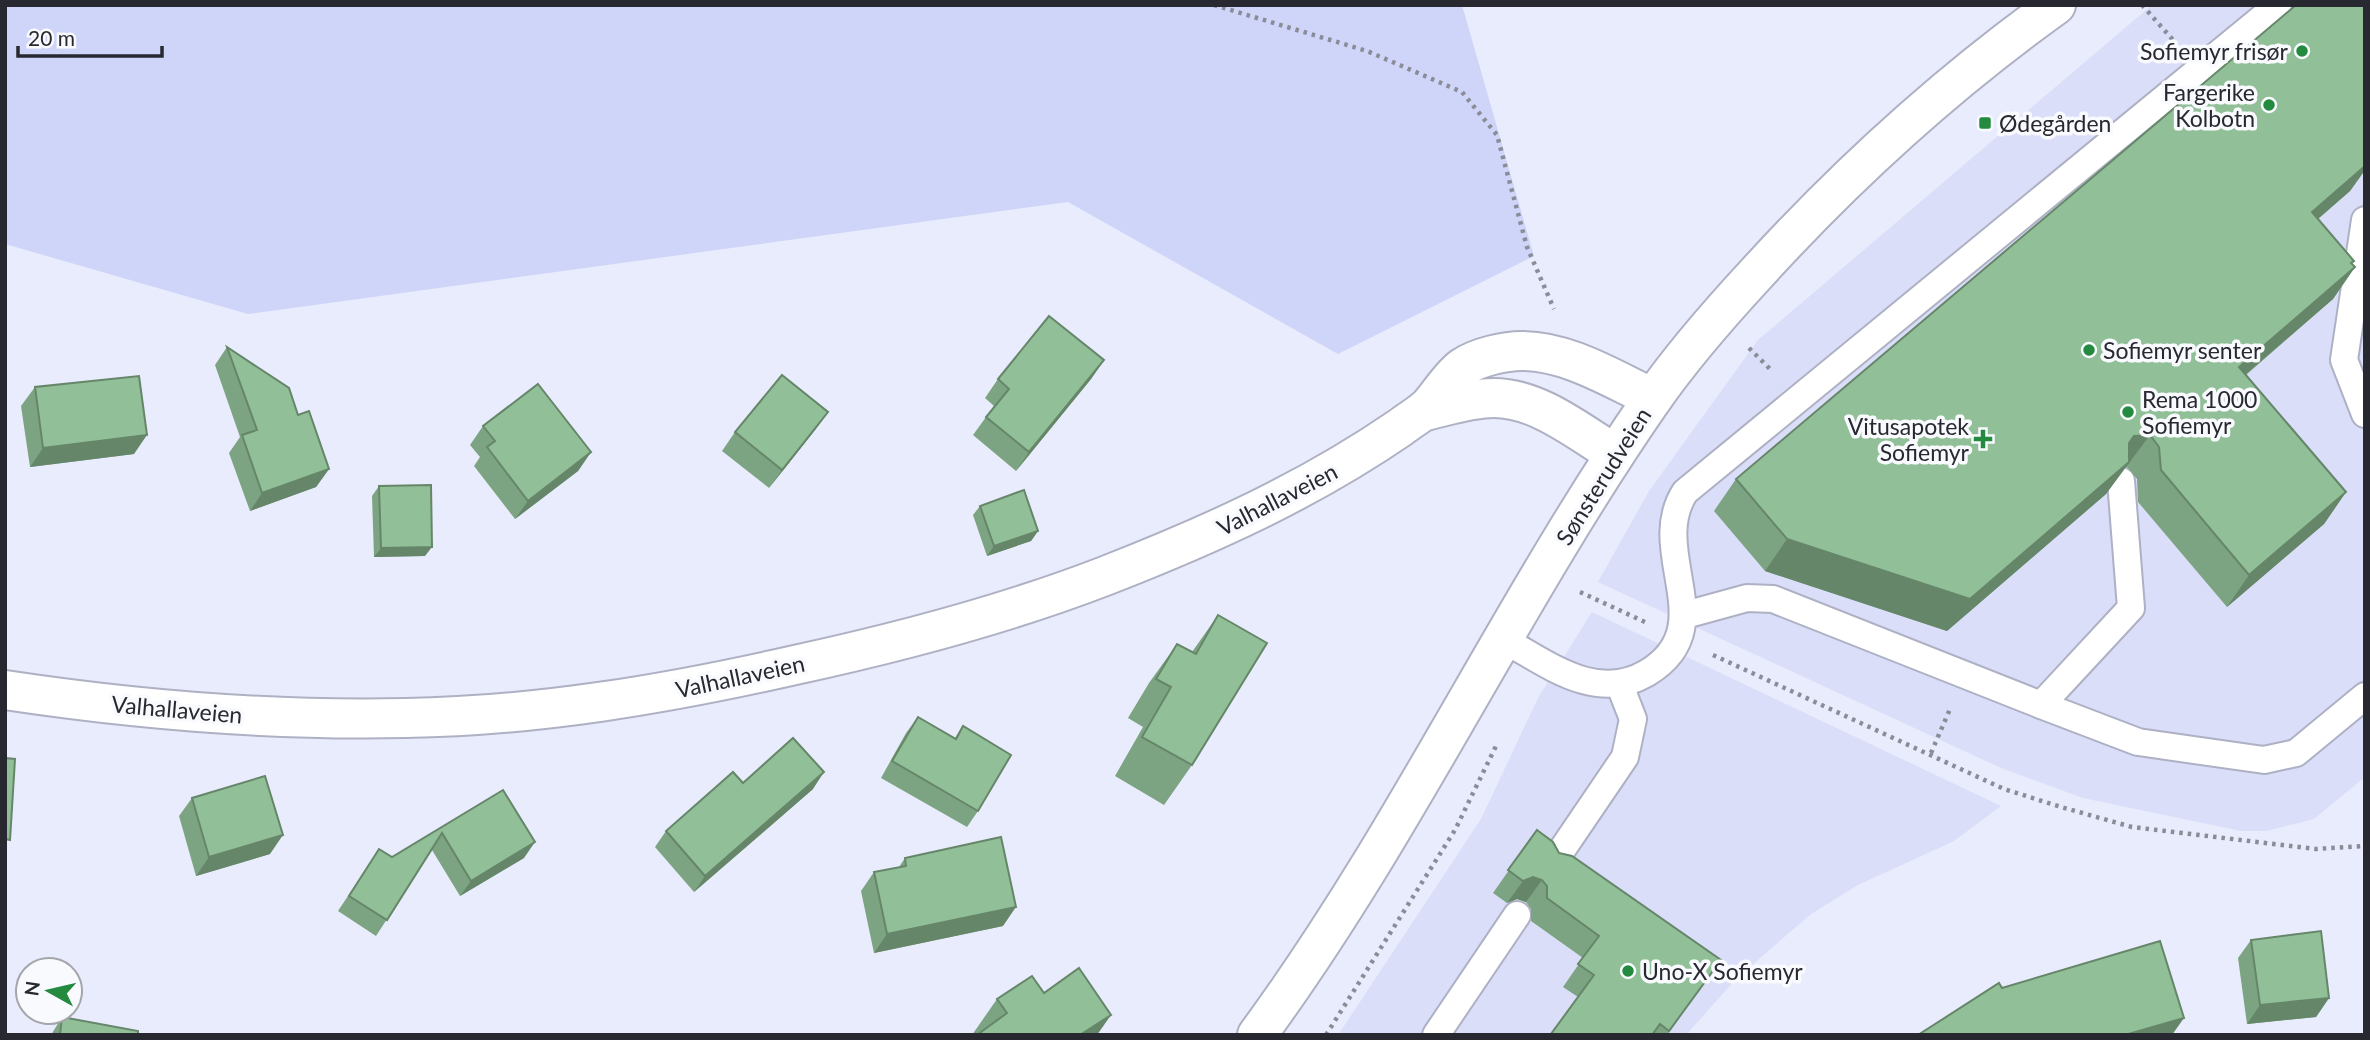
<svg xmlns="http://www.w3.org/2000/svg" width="2370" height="1040" viewBox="0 0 2370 1040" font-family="Lato,sans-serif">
<rect width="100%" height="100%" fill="#e9ecfc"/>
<g fill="#dadef9">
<path d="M2152 5H2365V777L2314 819 2266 831H2241L2083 798 2001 768 1598 582 1649 491 1758 340Z"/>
<path d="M1592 612 2001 806 1954 841 1858 885 1811 914 1736 979 1686 1035H1338L1481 819 1538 698Z"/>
</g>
<path fill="#cfd5f9" d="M5 5H1462L1534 256 1338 354 1068 202 248 314 5 244Z"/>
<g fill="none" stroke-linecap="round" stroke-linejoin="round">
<defs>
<g id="lane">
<path d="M2365 220 2344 360 2365 414"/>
<path d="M1685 615 1747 598 1773 599 2041 705 2131 608 2121 481"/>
<path d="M1504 640C1548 664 1596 703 1647 673 1724 627 1646 552 1685 492L2278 5"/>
<path d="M2041 705 2138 742 2264 760 2296 753 2365 696"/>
<path d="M1553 863 1625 757 1633 719 1619 683"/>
<path d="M1436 1035 1517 915"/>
</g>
<g id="secondary">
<path d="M1425 411C1447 406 1471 398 1494 398 1538 398 1579 432 1615 454"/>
<path d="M5 690C138 710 272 721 406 718 537 716 667 694 795 665 901 642 1004 615 1105 576 1210 535 1308 491 1401 427 1410 420 1421 414 1429 406 1440 394 1450 376 1463 367 1478 357 1505 351 1522 351 1568 351 1612 379 1653 398"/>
<path d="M1257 1035C1405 834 1509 606 1651 401 1682 356 1719 314 1756 274 1847 174 1946 84 2056 5"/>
</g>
</defs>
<use href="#lane" stroke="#aeb1c4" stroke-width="30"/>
<use href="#secondary" stroke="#aeb1c4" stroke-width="42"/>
<g stroke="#8a8c98" stroke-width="4.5" stroke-dasharray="3.5 5" stroke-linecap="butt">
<path d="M1214 5 1367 51 1462 92 1497 135 1527 247 1554 309"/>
<path d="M2142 5 2174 41"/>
<path d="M1749 348 1772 371"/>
<path d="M1580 592 1645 622"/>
<path d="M1713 655 2004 789 2061 807 2132 827 2316 849 2365 846"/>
<path d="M1931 753 1950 709"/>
<path d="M1326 1035 1455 830 1497 744"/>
</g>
<use href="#lane" stroke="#fff" stroke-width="26"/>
<use href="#secondary" stroke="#fff" stroke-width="38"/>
</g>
<g fill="#7da482">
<path d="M2365 5V170L2350 191 2318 219 2354 261 2352 264 2355 267 2333 299 2246 375 2346 492 2324 524 2227 607 2138 502 2137 479 2127 467H2125L2106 494 1947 631 1765 571 1714 511 1736 479Z"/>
<path d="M227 347 298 415 329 469 316 487 250 511 229 453 240 437 215 365Z"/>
<path d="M1104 360 1091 379 1016 471 973 435 994 406 985 398 998 379Z"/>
<path d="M35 387 134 454 30 467 21 406Z"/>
<path d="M828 412 815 430 769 488 722 451 735 432Z"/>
<path d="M483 426 591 452 578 471 515 519 474 466 480 457 470 445Z"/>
<path d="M379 486 425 556 374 557 372 496Z"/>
<path d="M980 506 1038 531 1031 541 987 556 973 515Z"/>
<path d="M1218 615 1192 765 1164 805 1115 776 1143 727 1128 718 1149 683 1177 644 1192 652Z"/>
<path d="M918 717 955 738 963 726 978 811 967 827 881 778 906 733Z"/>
<path d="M743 783 813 789 694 892 655 847 666 831Z"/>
<path d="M503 790 524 858 460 896 432 850 376 936 338 911 379 849 392 857Z"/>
<path d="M192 798 270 854 196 876 179 816Z"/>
<path d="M1537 830 1559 853 1721 960 1667 1035H1550L1578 997 1563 987 1583 958 1531 921V909L1526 902 1517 899 1507 903 1493 893Z"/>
<path d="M905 858 1003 926 874 953 861 891 874 872 899 867Z"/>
<path d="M2251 940 2329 998 2316 1017 2247 1024 2238 958Z"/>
<path d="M1044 993 1097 1035H972L997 999Z"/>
<path d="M62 1017 138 1035H51Z"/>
</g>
<g fill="#66866a">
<path d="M2365 166V170L2350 191 2289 244 2312 212Z"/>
<path d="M2354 261 2340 280 2355 267 2333 299 2217 399 2239 367Z"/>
<path d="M1104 360 1091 379 1016 471 1029 452Z"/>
<path d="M828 412 815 430 769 488 782 470Z"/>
<path d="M147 435 134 454 30 467 43 448Z"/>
<path d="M2150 435 2106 494 1947 631 1765 571 1787 539 2112 468 2134 436Z"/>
<path d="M591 452 578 471 515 519 528 501Z"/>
<path d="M329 469 316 487 250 511 262 493Z"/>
<path d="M2346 492 2324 524 2227 607 2249 575Z"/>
<path d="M1038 531 1031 541 987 556 994 546Z"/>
<path d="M432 547 425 556 374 557 381 548Z"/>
<path d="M824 772 813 789 694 892 705 876Z"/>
<path d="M283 835 270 854 196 876 209 857Z"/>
<path d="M535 842 524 858 460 896 471 881Z"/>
<path d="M1533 877 1542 880 1526 902 1517 899 1507 903 1523 881Z"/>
<path d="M1016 907 1003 926 874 953 887 934Z"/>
<path d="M2329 998 2316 1017 2247 1024 2260 1005Z"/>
<path d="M1111 1015 1097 1035H1080Z"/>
<path d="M2184 1018 2172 1035H2125Z"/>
</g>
<g fill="#91bf97" stroke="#66866a" stroke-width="2">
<path d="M2296 5H2365V166L2312 212 2354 261 2351 263 2355 267 2239 367 2346 492 2249 575 2161 470 2159 447 2150 435 2134 436 2129 443V462L1970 599 1787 539 1736 479Z"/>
<path d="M1049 316 1104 360 1029 452 986 417 1009 389 998 379Z"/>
<path d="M227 347 289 388 298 415 309 411 329 469 262 493 242 435 257 430Z"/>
<path d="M782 375 828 412 782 470 735 432Z"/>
<path d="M139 376 147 435 43 448 35 387Z"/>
<path d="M538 384 591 452 528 501 487 447 495 441 483 426Z"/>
<path d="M431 485 432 547 381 548 379 486Z"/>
<path d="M1024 490 1038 531 994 546 980 506Z"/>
<path d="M1218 615 1267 643 1192 765 1142 737 1171 687 1156 679 1177 644 1196 654Z"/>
<path d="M918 717 956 739 963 726 1011 755 978 811 892 761Z"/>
<path d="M793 738 824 772 705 876 666 831 733 772 743 783Z"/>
<path d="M5 758 15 759 10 840 5 839Z"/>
<path d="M265 776 283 835 209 857 192 798Z"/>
<path d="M503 790 535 842 471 881 442 833 387 920 349 896 379 849 392 857Z"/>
<path d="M1537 830 1553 842 1559 853 1572 856 1721 960 1669 1031 1660 1024 1652 1035H1552L1551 1034 1594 975 1578 964 1599 936 1547 898V886L1542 880 1533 877 1523 881 1508 870Z"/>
<path d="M1001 837 1016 907 887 934 874 872 906 866 905 858Z"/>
<path d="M2321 931 2329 998 2260 1005 2251 940Z"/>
<path d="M2160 941 2184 1018 2125 1035H1918L1999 983 2002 988Z"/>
<path d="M1079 968 1111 1015 1080 1035H977L1007 1013 997 999 1032 976 1044 993Z"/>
<path d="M62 1017 138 1031V1035H60Z"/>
</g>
<g fill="#238a3f" stroke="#f9fafe" stroke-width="2.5">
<circle cx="2302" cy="51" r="7"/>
<circle cx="2269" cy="105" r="7"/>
<rect x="1978" y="116" width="14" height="14" rx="3.5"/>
<circle cx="2089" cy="350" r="7"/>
<circle cx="2128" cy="412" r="7"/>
<path d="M1979.5 428.5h7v7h7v7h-7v7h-7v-7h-7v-7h7z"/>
<circle cx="1628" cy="971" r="7"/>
</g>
<g text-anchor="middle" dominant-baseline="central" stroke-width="7" stroke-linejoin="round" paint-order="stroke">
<g font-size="23" fill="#272830" stroke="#f9fafe" text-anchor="start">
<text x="2288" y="51" text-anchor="end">Sofiemyr frisør</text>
<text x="2255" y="92" text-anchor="end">Fargerike<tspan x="2255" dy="26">Kolbotn</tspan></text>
<text x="1999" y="123">Ødegården</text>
<text x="2103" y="350">Sofiemyr senter</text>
<text x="2142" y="399">Rema 1000<tspan x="2142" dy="26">Sofiemyr</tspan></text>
<text x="1969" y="426" text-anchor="end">Vitusapotek<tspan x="1969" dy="26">Sofiemyr</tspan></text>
<text x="1642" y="971">Uno-X Sofiemyr</text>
</g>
<g font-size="23" fill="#272830" stroke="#f9fafe">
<text transform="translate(1603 476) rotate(-58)">Sønsterudveien</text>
<text transform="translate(1277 499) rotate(-27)">Valhallaveien</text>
<text transform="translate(740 676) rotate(-12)">Valhallaveien</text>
<text transform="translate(177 709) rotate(5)">Valhallaveien</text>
</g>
</g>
<rect width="2370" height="1040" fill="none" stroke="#272830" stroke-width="14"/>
<g transform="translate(49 991) rotate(278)"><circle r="33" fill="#f9fafe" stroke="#a5a6ac" stroke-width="2"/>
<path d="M0-5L12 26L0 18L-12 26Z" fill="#238a3f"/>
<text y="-10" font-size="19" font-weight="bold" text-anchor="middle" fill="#272830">N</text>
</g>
<path d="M18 46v10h144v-10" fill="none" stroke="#272830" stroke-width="3.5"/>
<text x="28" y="46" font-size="21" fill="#272830" stroke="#f9fafe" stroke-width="5" paint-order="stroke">20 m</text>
</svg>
